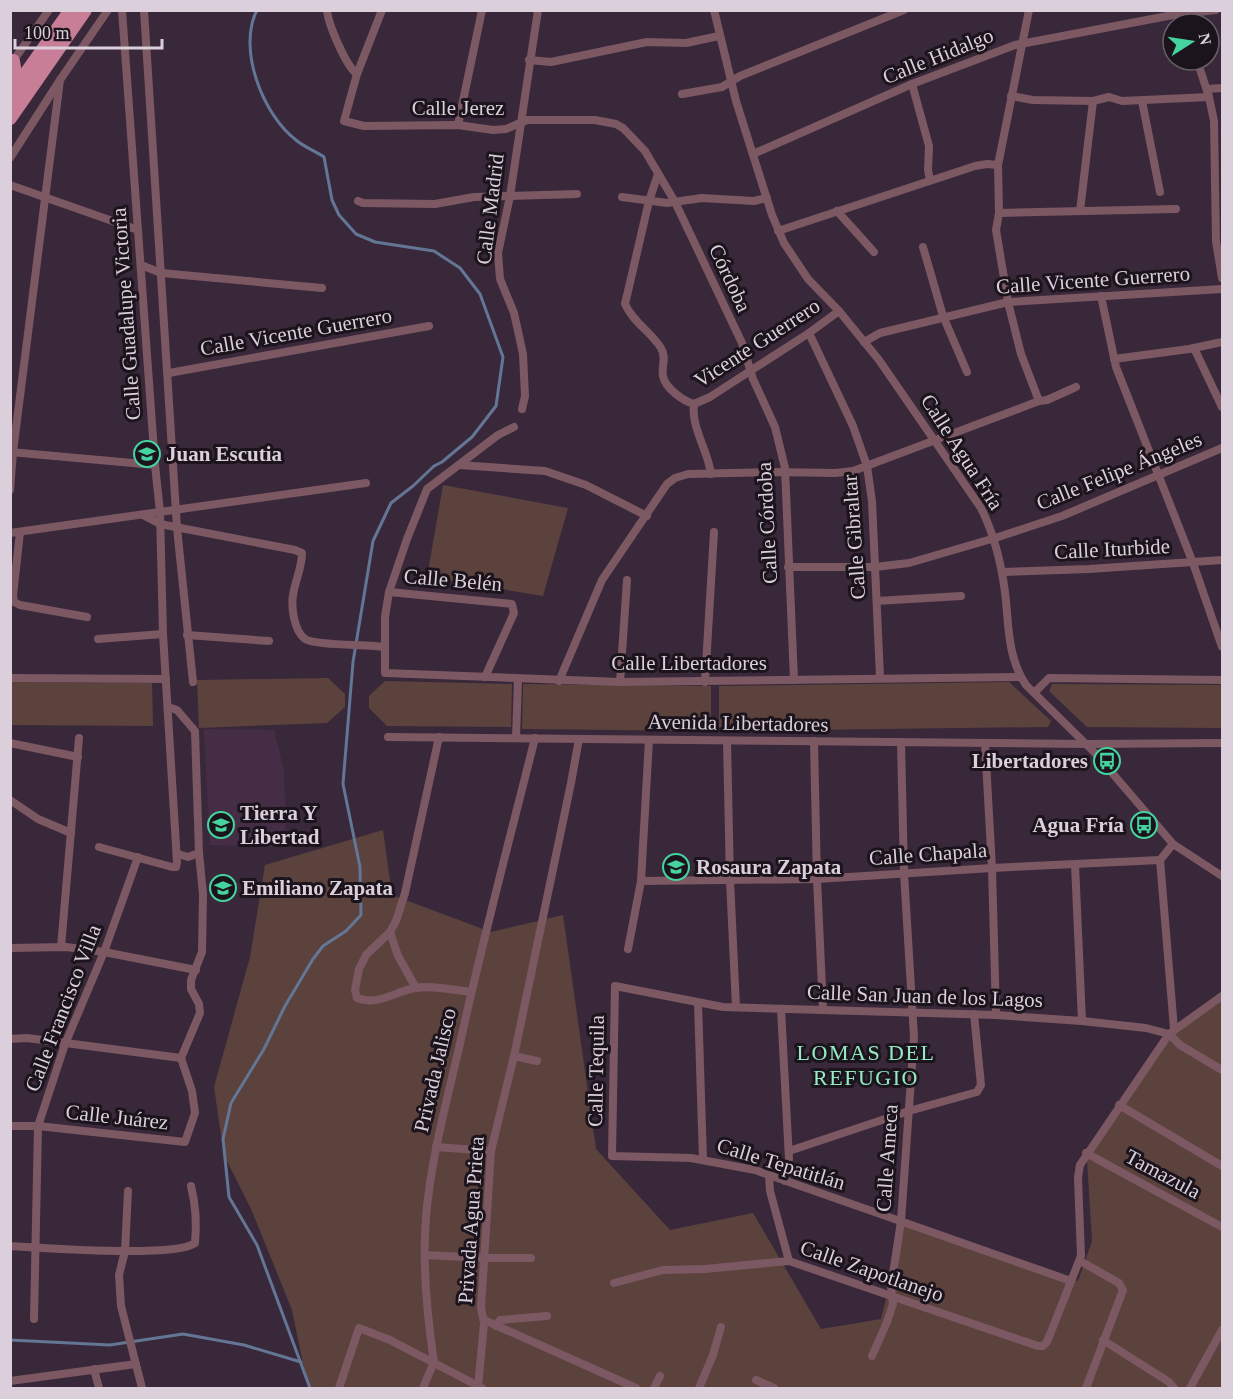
<svg xmlns="http://www.w3.org/2000/svg" width="1233" height="1399" viewBox="0 0 1233 1399" font-family="'Times New Roman',serif">
<rect width="100%" height="100%" fill="#39283a"/>
<path fill="#452e45" d="M204 729 274 730 284 771 286 825 283 847 210 845Z"/>
<g fill="#5b423d">
<path d="M443 485 568 508 543 596 427 577Z"/>
<path d="M328 678 345 694V707L327 723 199 728 197 680Z"/>
<path d="M385 681 512 684 511 727 387 726 369 708V696Z"/>
<path d="M11 682 152 683 153 726 11 725Z"/>
<path d="M1009 682 1051 721 1048 727 719 731V686Z"/>
<path d="M523 684 711 686V731L522 729Z"/>
<path d="M1052 684 1222 685V728L1087 727 1049 691Z"/>
<path d="M383 830 392 895 491 932 563 915 596 1149 670 1230 753 1213 821 1329 881 1319 904 1225 1078 1281 1092 1241 1087 1160 1175 1029 1222 997V1388H308L292 1310 252 1211 224 1155 214 1087 250 957 265 865Z"/>
</g>
<g fill="none" stroke-linecap="round" stroke-linejoin="round">
<g stroke="#637695" stroke-width="3">
<path d="M257 10C237 49 263 115 296 140 304 147 315 151 324 157L332 200 339 215 356 234 375 242 434 251 460 268 480 294 503 357 496 406 472 437 442 462 434 466 413 486 391 503 373 541 353 662 343 784 360 867 361 915 346 931 323 946 313 959 285 1006 264 1049 231 1103 223 1139 229 1197 257 1245 310 1388"/>
<path d="M10 1340 110 1345 183 1334 244 1345 301 1362"/>
</g>
<g stroke="#7c5863" stroke-width="8">
<path d="M144 10 177 528 193 682"/>
<path d="M327 10C328 24 346 66 357 74"/>
<path d="M382 10 357 74 344 121 364 126 458 125 493 130 506 129 527 120H595L616 124 623 128 645 151 675 202 742 343 753 379 775 427 785 468 794 680"/>
<path d="M714 10 736 101 772 215 784 243 808 279 839 311 879 360 981 508C995 536 1001 562 1005 592 1009 625 1007 657 1026 685L1095 753 1173 844 1222 876"/>
<path d="M1029 10 998 165 999 213 996 230 1008 302 1021 354 1039 401"/>
<path d="M1183 10 1185 24"/>
<path d="M529 60 551 62 647 42 686 43 719 36"/>
<path d="M1197 60 1209 97 1214 121 1216 241 1222 278"/>
<path d="M11 64 49 10"/>
<path d="M912 84 929 146 928 170 930 180"/>
<path d="M1207 89 1222 88"/>
<path d="M682 94 722 87 740 76 904 10"/>
<path d="M1011 96 1033 100 1093 101 1109 97 1122 101 1209 97"/>
<path d="M1142 101 1160 192"/>
<path d="M458 125 482 10"/>
<path d="M753 154 912 84 1015 45 1173 15 1216 10"/>
<path d="M10 158 60 80 108 10"/>
<path d="M658 174 649 201 625 304C633 322 651 332 661 348 667 358 661 366 663 376 665 388 683 401 694 404"/>
<path d="M10 185 138 230"/>
<path d="M622 197 667 203 702 198 754 201 767 198"/>
<path d="M358 201 363 203 435 204 474 197 577 194"/>
<path d="M837 211 874 252"/>
<path d="M1080 211 1093 101"/>
<path d="M999 213 1176 209"/>
<path d="M778 231 975 166 987 164 998 165"/>
<path d="M923 247 943 316 967 372"/>
<path d="M141 265 161 273 322 288"/>
<path d="M1101 296 1116 367 1193 563 1222 647"/>
<path d="M809 333 853 426 867 466 872 501 880 677"/>
<path d="M864 342 880 333 1008 302 1222 289"/>
<path d="M1194 348 1222 407"/>
<path d="M1114 359 1189 349 1222 342"/>
<path d="M169 373 429 326"/>
<path d="M694 404 710 397 809 333 839 311"/>
<path d="M694 404C691 428 708 450 711 474"/>
<path d="M522 409 525 396 523 354 514 313 500 279 498 253 510 196 538 10"/>
<path d="M514 427 498 435 427 489 407 539 389 592 385 617V673L620 682 1020 677"/>
<path d="M10 452 155 465"/>
<path d="M459 465 545 471 586 485 647 516"/>
<path d="M10 490 13 452 60 80"/>
<path d="M143 515 160 524 295 550 302 553C302 568 295 581 293 595 291 607 294 631 305 639 316 646 368 644 384 647"/>
<path d="M20 532 13 595 14 602 20 605 87 617"/>
<path d="M10 533 366 483"/>
<path d="M788 567H875L909 563 995 538 1062 516 1222 448"/>
<path d="M1003 572 1089 569 1222 560"/>
<path d="M389 592 512 604 514 613 485 677"/>
<path d="M877 601 961 596"/>
<path d="M187 635 269 641"/>
<path d="M98 639 163 634"/>
<path d="M10 678 166 679"/>
<path d="M559 681 602 580 667 484 675 478 688 474 772 472 835 473 853 471 1039 401 1047 400 1076 387"/>
<path d="M620 682 627 580"/>
<path d="M705 682 714 532"/>
<path d="M1034 693 1049 678 1222 680"/>
<path d="M168 707 177 710 195 731 199 853 203 894 202 952 191 980V989L199 1004 200 1013 181 1058"/>
<path d="M388 737 1087 744 1222 743"/>
<path d="M439 737 405 893 396 921 390 932 366 955 359 969 355 990 357 998C378 1006 394 992 415 988 432 985 454 990 471 992"/>
<path d="M516 738 518 679"/>
<path d="M727 741 730 880 736 1007"/>
<path d="M814 741 817 879 823 1010"/>
<path d="M10 743 78 757"/>
<path d="M985 743 992 868 996 1015"/>
<path d="M10 800 38 819 71 833"/>
<path d="M99 847 172 867H176L177 862 163 634 160 512 155 465 122 10"/>
<path d="M178 854 188 857 199 853"/>
<path d="M1160 860 1174 1029"/>
<path d="M1075 864 1082 1021"/>
<path d="M641 881 817 879 992 868 1160 860 1173 844"/>
<path d="M390 932 398 956 416 988"/>
<path d="M61 947 79 738"/>
<path d="M10 948 66 947 104 952 196 970"/>
<path d="M628 949 641 881 649 740"/>
<path d="M698 1003 703 1159"/>
<path d="M781 1009 789 1159 785 1181"/>
<path d="M10 1039 27 1038 181 1058"/>
<path d="M514 1056 537 1061"/>
<path d="M1119 1105 1222 1166"/>
<path d="M10 1126H38L185 1142 195 1113 192 1091 181 1058"/>
<path d="M436 1147 491 1151"/>
<path d="M789 1151 909 1111 977 1092 981 1085 974 1014"/>
<path d="M1086 1153 1222 1227"/>
<path d="M769 1175 770 1191 789 1261"/>
<path d="M128 1191 125 1251 119 1275 121 1306 142 1388"/>
<path d="M10 1246C42 1248 175 1258 195 1243 197 1223 196 1206 191 1186"/>
<path d="M425 1255 484 1258H531"/>
<path d="M1080 1261 1119 1283 1123 1290 1086 1388"/>
<path d="M1071 1281 755 1170 691 1158 612 1156 615 986 723 1007 996 1015 1082 1021 1146 1028 1169 1034 1180 1045 1222 1070"/>
<path d="M614 1283 663 1270 705 1269 789 1261 1038 1346H1043L1047 1342 1081 1256 1078 1177 1080 1165 1169 1034 1222 996"/>
<path d="M34 1319 38 1126 65 1044 104 952 138 857"/>
<path d="M484 1320 636 1388"/>
<path d="M496 1326 500 1320 547 1316"/>
<path d="M1103 1340 1169 1382 1174 1388"/>
<path d="M872 1356 887 1322 893 1304 891 1287 901 1221 914 1037 904 873 901 742"/>
<path d="M434 1362C427 1315 422 1265 426 1217 431 1157 448 1097 461 1039 483 938 510 838 535 738"/>
<path d="M94 1369 99 1388"/>
<path d="M756 1380 774 1388"/>
<path d="M10 1381 136 1364"/>
<path d="M339 1388 359 1328 390 1340 482 1388"/>
<path d="M423 1388 434 1362"/>
<path d="M478 1388 484 1323 481 1308 491 1151 514 1056 571 783 579 739"/>
<path d="M654 1388 660 1376"/>
<path d="M699 1388 713 1355 721 1327"/>
<path d="M1190 1388 1222 1330"/>
</g>
<g stroke="#c87e97" stroke-width="14">
<path d="M13 61 17 87"/>
<path d="M10 96 71 10"/>
<path d="M10 118 85 10"/>
</g>
</g>
<defs>
<symbol id="school-ring" viewBox="-11 -11 22 22"><circle r="9.5" fill="#1c141c" stroke="#45d49f" stroke-width="1.5"/><path d="M0-5L7-2L0 1L-7-2ZM-4 1L0 2.5L4 1V4Q0 6-4 4Z" fill="#45d49f"/></symbol>
<symbol id="bus-ring" viewBox="-11 -11 22 22"><circle r="9.5" fill="#1c141c" stroke="#45d49f" stroke-width="1.5"/><path d="M-5-6H5V4H4V6H2V4H-2V6H-4V4H-5ZM-3.5-4V0h7V-4ZM-3.5 1.2v1.5H-2V1.2ZM2 1.2v1.5H3.5V1.2Z" fill="#45d49f"/></symbol>
</defs>
<g fill-rule="evenodd">
<use href="#school-ring" x="132" y="439" width="30" height="30"/>
<use href="#bus-ring" x="1092" y="746" width="30" height="30"/>
<use href="#school-ring" x="206" y="810" width="30" height="30"/>
<use href="#bus-ring" x="1129" y="810" width="30" height="30"/>
<use href="#school-ring" x="661" y="852" width="30" height="30"/>
<use href="#school-ring" x="208" y="873" width="30" height="30"/>
</g>
<g text-anchor="middle" dominant-baseline="central" stroke-width="6" stroke-linejoin="round" paint-order="stroke">
<g font-size="21" fill="#dacfda" stroke="#1c141c">
<text transform="translate(938 56) rotate(-22)">Calle Hidalgo</text>
<text x="458" y="108">Calle Jerez</text>
<text transform="translate(490 209) rotate(-83)">Calle Madrid</text>
<text transform="translate(730 278) rotate(65)">Córdoba</text>
<text transform="translate(1093 280) rotate(-4)">Calle Vicente Guerrero</text>
<text transform="translate(126 314) rotate(-94)">Calle Guadalupe Victoria</text>
<text transform="translate(296 332) rotate(-10)">Calle Vicente Guerrero</text>
<text transform="translate(757 343) rotate(-33)">Vicente Guerrero</text>
<text transform="translate(962 452) rotate(57)">Calle Agua Fría</text>
<text transform="translate(1119 471) rotate(-22)">Calle Felipe Ángeles</text>
<text transform="translate(767 523) rotate(-93)">Calle Córdoba</text>
<text transform="translate(854 537) rotate(-94)">Calle Gibraltar</text>
<text transform="translate(1112 549) rotate(-3)">Calle Iturbide</text>
<text transform="translate(453 580) rotate(5)">Calle Belén</text>
<text x="689" y="663">Calle Libertadores</text>
<text transform="translate(738 723) rotate(1)">Avenida Libertadores</text>
<text transform="translate(928 854) rotate(-4)">Calle Chapala</text>
<text transform="translate(925 996) rotate(2)">Calle San Juan de los Lagos</text>
<text transform="translate(63 1008) rotate(-69)">Calle Francisco Villa</text>
<text transform="translate(435 1070) rotate(-77)">Privada Jalisco</text>
<text transform="translate(596 1071) rotate(-89)">Calle Tequila</text>
<text transform="translate(117 1117) rotate(6)">Calle Juárez</text>
<text transform="translate(887 1158) rotate(-86)">Calle Ameca</text>
<text transform="translate(781 1164) rotate(17)">Calle Tepatitlán</text>
<text transform="translate(1163 1174) rotate(28)">Tamazula</text>
<text transform="translate(471 1220) rotate(-86)">Privada Agua Prieta</text>
<text transform="translate(872 1271) rotate(19)">Calle Zapotlanejo</text>
</g>
<g font-size="21" font-weight="bold" fill="#dacfda" stroke="#1c141c" text-anchor="start">
<text x="166" y="454">Juan Escutia</text>
<text x="1088" y="761" text-anchor="end">Libertadores</text>
<text x="240" y="813">Tierra Y<tspan x="240" dy="24">Libertad</tspan></text>
<text x="1124" y="825" text-anchor="end">Agua Fría</text>
<text x="696" y="867">Rosaura Zapata</text>
<text x="242" y="888">Emiliano Zapata</text>
</g>
<g font-size="22" letter-spacing="1.5" fill="#94eac3" stroke="#1c141c">
<text x="866" y="1052">LOMAS DEL<tspan x="866" dy="25">REFUGIO</tspan></text>
</g>
</g>
<rect width="1233" height="1399" fill="none" stroke="#dacfda" stroke-width="24"/>
<g transform="translate(1191 42) rotate(78)"><circle r="28" fill="#1c141c" stroke="#685f68" stroke-width="1.5"/>
<path d="M0-4.5L10 22L0 15L-10 22Z" fill="#45d49f"/>
<text y="-9" font-size="16" font-weight="bold" text-anchor="middle" fill="#dacfda">N</text>
</g>
<path d="M15 39v9h147v-9" fill="none" stroke="#dacfda" stroke-width="3"/>
<text x="24" y="39" font-size="18" fill="#dacfda" stroke="#1c141c" stroke-width="4.5" paint-order="stroke">100 m</text>
</svg>
